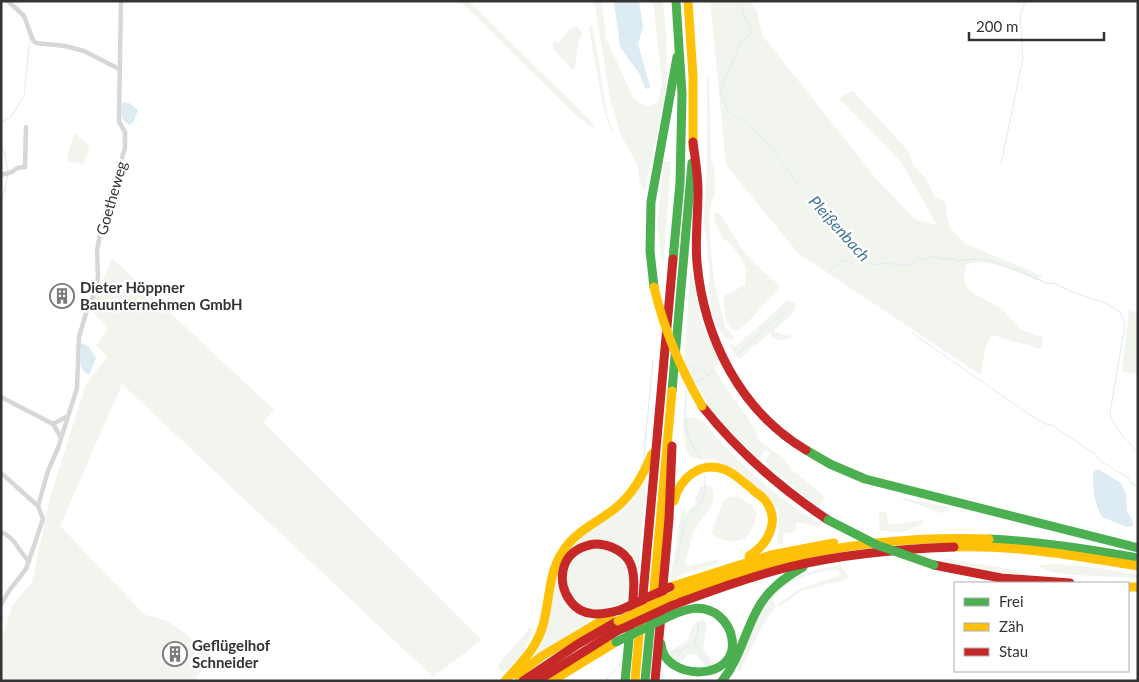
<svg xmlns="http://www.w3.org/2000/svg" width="1139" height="682" viewBox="0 0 1139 682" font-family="Lato,sans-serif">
<rect width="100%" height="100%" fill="#fff"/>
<g fill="#f1f5ed">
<path d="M460 1H468L472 4 591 121 594 128 589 126 577 116Z"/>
<path d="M594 1H602L606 38 633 98 642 104 649 106 658 102 662 81 653 1H663C666 29 669 58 666 86 662 121 651 155 646 189L641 188 637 164 621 135 610 98Z"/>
<path d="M710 1H749L756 9 762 35 878 181 916 220 937 225 901 162 839 98 853 91 909 152 912 164 928 181 934 197 946 202 947 217 949 226 964 243 1042 276 1038 281C1022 274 982 255 966 265L964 277 967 288 973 293 1002 309 1021 330 1043 337 1041 349 992 335C984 344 983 363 981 375L799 254 726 165Z"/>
<path d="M592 25 608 117 613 132H611L603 106 589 28Z"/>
<path d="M576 26 582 33 578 43 575 67 573 70 553 49V41L559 43 570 29Z"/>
<path d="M709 75 711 157 715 175V193L711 205 709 216 711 252 713 275 725 327 734 337 732 340 725 338 718 327 712 312 709 286 710 273 704 222 707 161V79Z"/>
<path d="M76 134 90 146 83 164 69 162 67 156 74 135Z"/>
<path d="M664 161 671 162 663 268 657 226Z"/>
<path d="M715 212 720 214 744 252 755 264 779 285V288L747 323 736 331C722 325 725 309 724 296L745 285C745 280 747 273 746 269 743 260 732 242 723 239L715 222Z"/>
<path d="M112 258 274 410 263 422 482 640 433 677 122 384 60 526 145 615 166 620 189 636 210 656 195 681H1V641L12 606 32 582 50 498 86 384 107 357 96 345 108 328 90 310Z"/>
<path d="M693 274 700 319 719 362 714 368C721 379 728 391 736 402 745 415 755 424 758 440L783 458 791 469 825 497 819 506 814 504 765 462 770 452 765 450 760 458 754 456 714 413 684 365 690 275Z"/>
<path d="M787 301 794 302 796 307 792 314 773 331 784 335 792 336 790 339 778 341 774 337H771V332L739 359 729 346 731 344 735 347Z"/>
<path d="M1129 310 1138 314V374L1122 372Z"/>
<path d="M688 417 702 420 716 437 754 476 785 501 822 526C812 528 805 521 796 523V531L782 534 784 543 778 545C775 536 782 524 778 510 773 496 729 467 714 459L708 460 691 458 685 446 683 419Z"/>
<path d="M644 480H646L637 586 629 555 623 548 607 541 595 540 569 553 559 588 587 616 590 622 532 659 542 642 556 576 567 553 584 534 616 513 630 501Z"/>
<path d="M701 485 711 486C720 506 702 514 694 531 690 541 689 552 685 562L688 566 715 560H717L718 563 677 576V579L670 581 681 514 684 507 686 513 695 505 696 497Z"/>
<path d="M737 496 751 505 757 513 754 525 745 539C731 543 723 543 711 533L724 500 729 497Z"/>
<path d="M897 497 949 507V511L941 513Z"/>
<path d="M879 512H886L889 525 923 520 922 524 903 532 880 531Z"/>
<path d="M589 547 611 549 625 562 629 575 631 587 627 598C619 604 611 611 600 611 571 612 555 579 573 557 577 552 584 550 589 547Z"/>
<path d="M945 558C970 564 996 565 1021 572V574C995 574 968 569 943 561Z"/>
<path d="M1060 564 1097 568 1134 574H1138V579C1118 575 1049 578 1039 566L1041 565Z"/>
<path d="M840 565 849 577 841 581 804 590 778 607V604L799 589 841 575 837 569C816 571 781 580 773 601L776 607 763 625 739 673 737 671C763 606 762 579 840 565Z"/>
<path d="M702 619 707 624 703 649 716 666 711 671 695 654H688L682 662 676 664 670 660 671 651 688 640 693 624Z"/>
<path d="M529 628H533C528 647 519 661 503 672L497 669C501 657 521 642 529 628Z"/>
</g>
<g fill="#ddebf3">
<path d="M614 1H639L643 27 638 44 650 87 648 89 645 88 639 73 620 47Z"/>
<path d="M123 102 129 103 138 110 134 121 130 125C120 121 120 112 123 102Z"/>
<path d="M83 343 89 347 96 358 89 375C77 370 81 356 81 345Z"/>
<path d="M1098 469 1121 483 1126 494 1127 511 1133 522V526L1127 527 1102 517C1094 503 1093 488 1093 472Z"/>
</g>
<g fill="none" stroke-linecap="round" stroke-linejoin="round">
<g stroke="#ddebf3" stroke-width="1">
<path d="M15 1 20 10"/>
<path d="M738 1 743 8V14L751 27 749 36 741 42 722 86 721 94 728 111 732 115 743 120 770 146 798 184 811 197 827 211 864 258 873 265C877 264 882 263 886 263 898 264 910 271 917 258L927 260 932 256 945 260 949 258 959 261 970 259H985L1020 271 1048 284 1054 283 1072 292 1105 303 1120 312 1124 320V330L1110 413C1113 428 1128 441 1138 452"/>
<path d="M1 124 3 121 11 117 24 96 30 38 27 30"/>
<path d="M1 145 4 151 8 171"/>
<path d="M1001 164 1023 58 1020 17 1025 1"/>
<path d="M1 206 8 175"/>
<path d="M827 273 842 261 847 260 852 264 854 260 863 259"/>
<path d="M912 333 1030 415 1046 424 1052 425 1096 455 1102 462 1127 477 1132 484 1138 487"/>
<path d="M735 356 789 307"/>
<path d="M690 366 701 369 709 375"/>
<path d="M694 384 714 371"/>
<path d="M688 388 686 392C685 422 682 433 701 459"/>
<path d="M643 465 653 359"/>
<path d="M676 566 685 521 696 510 702 501 705 491V476"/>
<path d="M695 640 696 647 712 669"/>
<path d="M670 653C686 649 701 642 698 623"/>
<path d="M674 663 681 650"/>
<path d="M608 681 607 678 620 664"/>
<path d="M662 681 663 671"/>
</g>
<g stroke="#d7d7d7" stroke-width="4.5">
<path d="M8 1 24 16 33 40 36 43 65 46 84 51 119 69"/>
<path d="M1 175 12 172 17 168 25 167 26 127"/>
<path d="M1 397 53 424 66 417"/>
<path d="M53 424 60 436"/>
<path d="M1 473 38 506"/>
<path d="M1 532C15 537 18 551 29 561"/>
<path d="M1 605 9 591 26 569 41 525 43 519 38 506 48 471 58 448 77 388 79 337 87 310 96 290 98 276 97 251 102 223 125 148V132L119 122V115L121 1"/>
</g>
<g stroke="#4caf50" stroke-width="9">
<path d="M673 259 680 183 682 94 676 1"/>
<path d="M654 287 650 251 651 202 677 57"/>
<path d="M672 391 692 163"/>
<path d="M806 450 830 464 865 479 1138 548"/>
<path d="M989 539C1039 541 1088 549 1138 558"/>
<path d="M661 644C664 682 739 682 732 639 731 631 726 622 719 616 704 604 688 608 672 615"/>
<path d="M625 681 630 629"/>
<path d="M645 681 651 619"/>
<path d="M722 681C739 660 744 635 756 612 766 591 784 578 803 567"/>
</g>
<g stroke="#ffc107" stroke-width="9">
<path d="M688 1 693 77V148"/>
<path d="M674 501C680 478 700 460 726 470 735 474 743 482 751 488 754 492 759 494 763 498 782 518 769 544 749 556"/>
<path d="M954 547C1016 545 1078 556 1138 566"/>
<path d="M670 587 771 555 834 543"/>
<path d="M1128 587H1138"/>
<path d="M675 595C712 582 749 569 788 559 853 542 922 537 989 539"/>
<path d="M653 601 672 391"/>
<path d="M517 675 542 656 611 615"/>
<path d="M505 681C521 663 537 648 543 625 550 600 548 573 563 551 575 532 596 523 613 510 632 496 643 475 652 454"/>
<path d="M552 681 616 642"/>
<path d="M635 681 640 624"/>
</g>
<g stroke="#c62828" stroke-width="9">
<path d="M693 142C695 159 698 174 698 191 698 215 695 240 697 263 704 338 740 411 806 450"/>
<path d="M702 406C738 452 780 488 828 520"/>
<path d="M934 565 1001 578 1070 583"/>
<path d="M662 597 669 519 672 446"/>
<path d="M673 605C711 591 749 577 789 567 843 554 899 549 954 547"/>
<path d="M642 606 673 259"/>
<path d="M620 610C603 615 583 618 571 602 556 583 560 554 586 546 601 540 625 549 631 565 636 579 633 596 632 611"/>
<path d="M523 681 578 644 618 621"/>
<path d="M537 681 617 631"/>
<path d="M655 681 661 615"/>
</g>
<g stroke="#4caf50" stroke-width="9">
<path d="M828 520 877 545 934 565"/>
<path d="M616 642 672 615"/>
</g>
<g stroke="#ffc107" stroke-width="9">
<path d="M654 287C664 330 680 368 702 406"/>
<path d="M618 621 675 595"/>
</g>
<g stroke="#c62828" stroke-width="9">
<path d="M620 610 670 587"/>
<path d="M617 631 673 605"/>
</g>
</g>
<defs>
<symbol id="building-ring" viewBox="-11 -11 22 22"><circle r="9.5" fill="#fff" stroke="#7a7a7a" stroke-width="1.5"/><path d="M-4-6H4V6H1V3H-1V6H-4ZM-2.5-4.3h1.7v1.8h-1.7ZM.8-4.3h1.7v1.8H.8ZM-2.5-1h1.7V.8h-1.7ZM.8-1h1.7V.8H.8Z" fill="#7a7a7a"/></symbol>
</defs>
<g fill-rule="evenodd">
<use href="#building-ring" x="48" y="282" width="28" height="28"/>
<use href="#building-ring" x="161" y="640" width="28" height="28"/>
</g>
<g text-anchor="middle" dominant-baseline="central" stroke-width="5" stroke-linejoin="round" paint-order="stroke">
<g font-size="15" fill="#333" stroke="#fff">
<text transform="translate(111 198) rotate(-74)">Goetheweg</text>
</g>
<g font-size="15" font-weight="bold" fill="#333" stroke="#fff" text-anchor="start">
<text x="80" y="287">Dieter Höppner<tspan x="80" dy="17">Bauunternehmen GmbH</tspan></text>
<text x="192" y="645">Geflügelhof<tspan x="192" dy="17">Schneider</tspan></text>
</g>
<g font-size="16" font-style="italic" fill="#3f7597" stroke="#fff">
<text transform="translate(840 228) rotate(48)">Pleißenbach</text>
</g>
</g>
<rect width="1139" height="682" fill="none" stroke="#333333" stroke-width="5"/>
<rect x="954" y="582" width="175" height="90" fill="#ffffff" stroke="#adadad"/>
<rect x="964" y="598" width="25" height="8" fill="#4caf50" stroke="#adadad"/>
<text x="999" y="607" font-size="15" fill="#333333">Frei</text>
<rect x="964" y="623" width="25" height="8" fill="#ffc107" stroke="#adadad"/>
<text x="999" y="632" font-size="15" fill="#333333">Zäh</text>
<rect x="964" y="648" width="25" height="8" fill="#c62828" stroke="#adadad"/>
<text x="999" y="657" font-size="15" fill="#333333">Stau</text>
<path d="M969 32v8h135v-8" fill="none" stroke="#333333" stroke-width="2.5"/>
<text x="976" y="32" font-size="15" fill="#333333" stroke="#ffffff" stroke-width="4" paint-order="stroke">200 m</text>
</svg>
